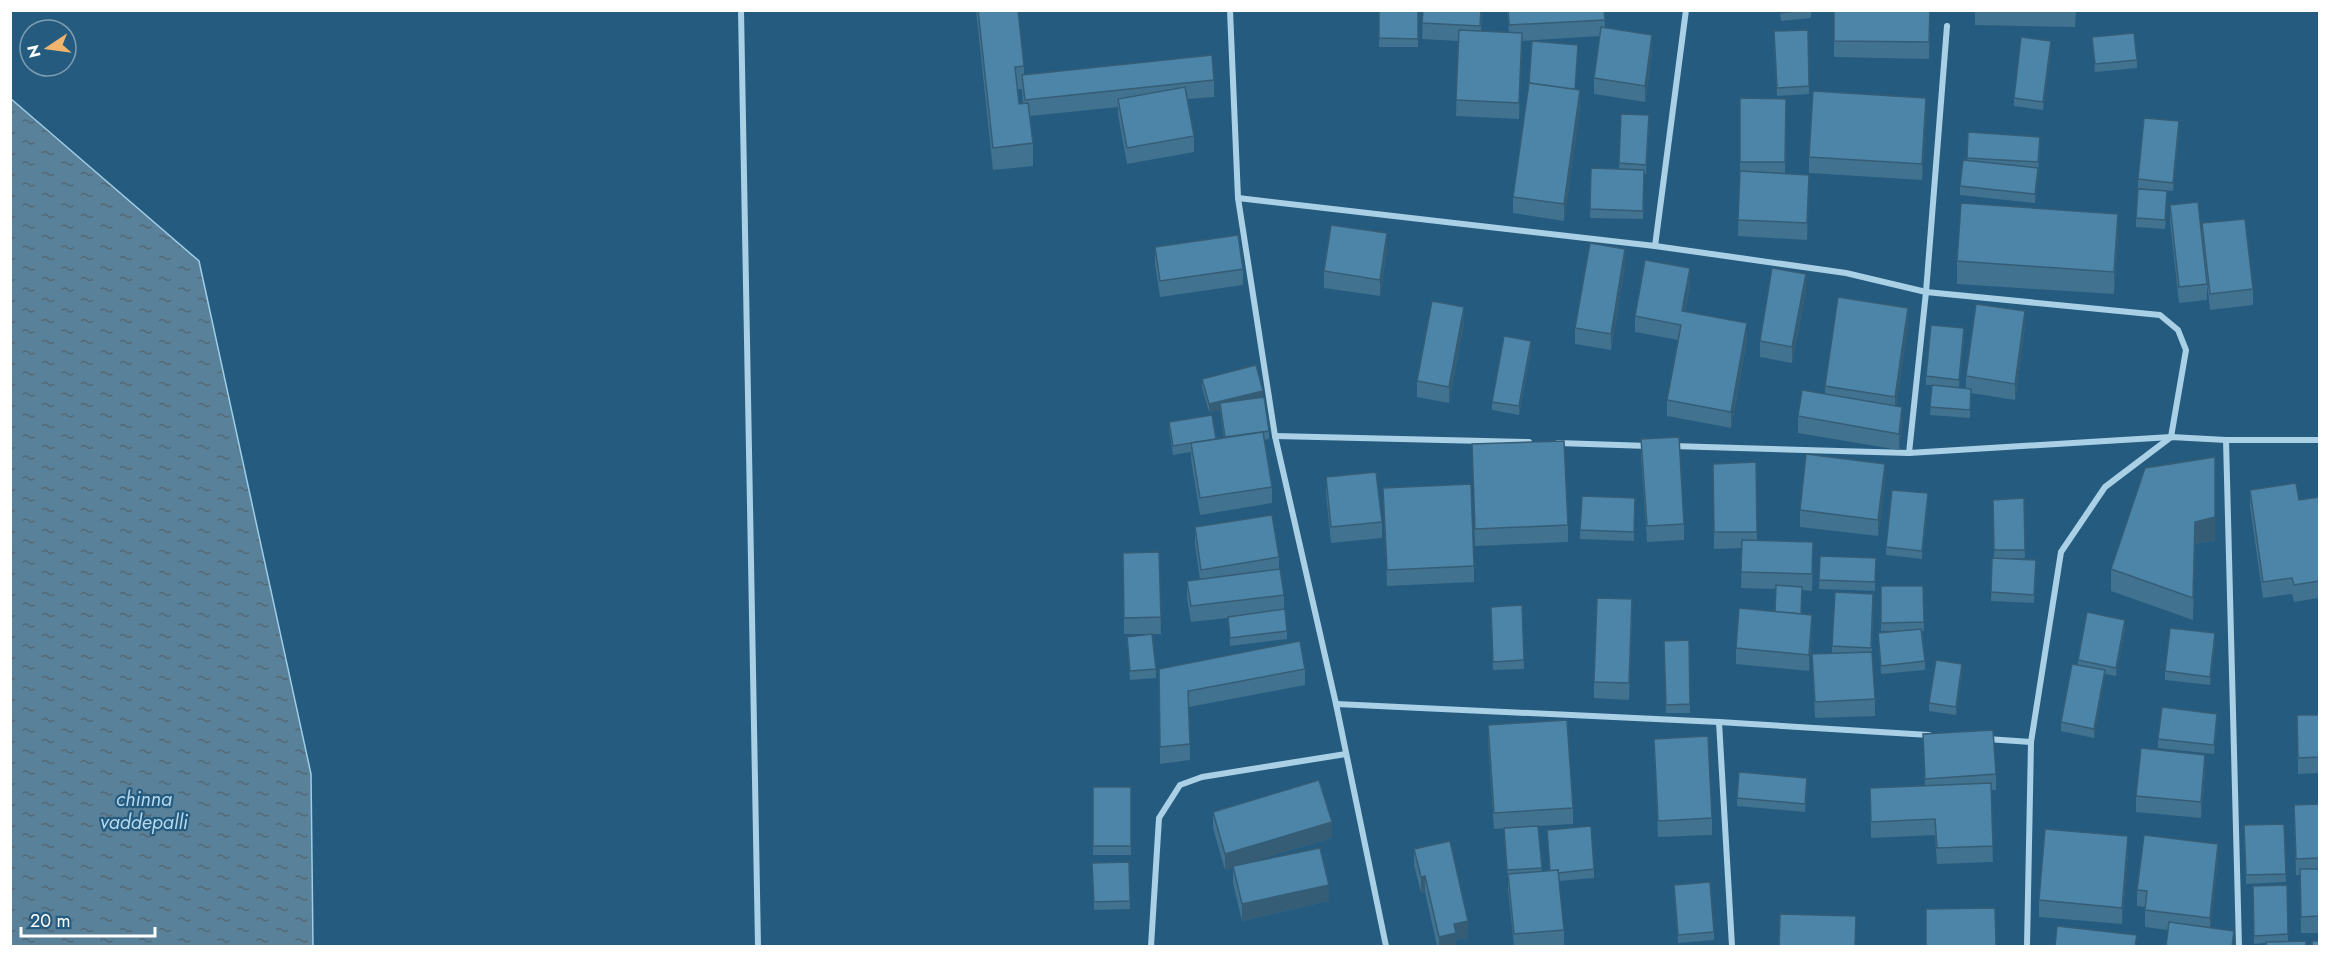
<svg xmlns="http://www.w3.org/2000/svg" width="2330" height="957" viewBox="0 0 2330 957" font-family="Jost,sans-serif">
<defs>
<pattern id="water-ripples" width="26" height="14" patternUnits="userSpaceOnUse" patternTransform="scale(1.5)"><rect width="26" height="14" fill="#598199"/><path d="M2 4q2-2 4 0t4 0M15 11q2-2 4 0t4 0" fill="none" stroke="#536976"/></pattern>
</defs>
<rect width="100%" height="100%" fill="#245b7f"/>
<path fill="url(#water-ripples)" stroke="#9ecde7" stroke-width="1.5" d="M10 98 199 261 311 774 313 946H11Z"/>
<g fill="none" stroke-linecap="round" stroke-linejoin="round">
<g stroke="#aad0e6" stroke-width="6">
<path d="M741 10 758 946"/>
<path d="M1230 10 1238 198 1275 436 1336 704 1386 946"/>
<path d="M1238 198 1655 246 1846 273 1926 292 2160 315 2178 330 2186 350 2171 437 2105 487 2061 552 2031 742 2027 946"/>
<path d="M1655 246 1686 10"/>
<path d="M1275 436 1529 442"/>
<path d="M2226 440 2239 946"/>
<path d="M1558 443 1649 446"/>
<path d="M1672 446 1909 453 2171 437 2226 440H2320"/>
<path d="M1909 453 1926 292 1947 26"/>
<path d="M1336 704 1719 722 1929 735"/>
<path d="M1719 722 1732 946"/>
<path d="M1987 739 2031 742"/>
<path d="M1151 946 1159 818 1180 785 1202 777 1346 754"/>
</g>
</g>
<g fill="#417290" fill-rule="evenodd">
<path d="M976 10H1018L1024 66V74L1214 80V97L1187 99 1194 136V152L1127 164 1118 115V107L1030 116 1033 143V166L993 170ZM1018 89H1022L1023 104H1019Z"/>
<rect x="1379" y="10" width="39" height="37"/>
<path d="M1423 10H1482L1481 31 1509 33 1507 10H1604L1605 28 1652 52 1645 102 1594 94V78L1600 36 1522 41 1519 119 1456 116 1458 41 1422 39Z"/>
<path d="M1780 10H1811V18L1781 21Z"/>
<path d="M1834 10H1930L1929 59 1834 57Z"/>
<path d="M1975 10H2076L2075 27 1975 25Z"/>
<path d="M1808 30 1809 94 1777 96 1774 40Z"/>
<path d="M2092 37 2137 60V68L2095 72Z"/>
<path d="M2051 50 2043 110 2014 106V98Z"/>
<path d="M1578 53 1575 90 1580 107 1564 221 1513 213V197Z"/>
<path d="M1740 98 1786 99 1785 173 1809 191 1807 240 1738 236 1740 171Z"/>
<path d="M1621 114 1649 123 1646 174 1644 173 1643 219 1590 218 1591 168 1619 169Z"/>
<path d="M1926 114 1922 180 1809 173V157Z"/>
<path d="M2179 130 2173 191 2138 188V179Z"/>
<path d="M1968 132 2040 146 2038 177 2035 203 1960 195V186L1967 161Z"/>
<path d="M2167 200 2165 229 2136 227V218Z"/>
<path d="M2170 205 2207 284V300L2179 303 2170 221Z"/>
<path d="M2202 223 2253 289V305L2210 310 2202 239Z"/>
<path d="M2118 237 2114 294 1957 284V261Z"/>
<path d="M1155 247 1243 269V285L1160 297 1155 264Z"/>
<path d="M1387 249 1380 296 1324 288V271Z"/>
<path d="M1625 265 1611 350 1575 344V328Z"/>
<path d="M1690 285 1685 312 1747 340 1731 428 1667 416V400L1678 340 1635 332V316Z"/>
<path d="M1806 291 1792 363 1760 357V341Z"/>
<path d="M1464 323 1449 403 1417 397V381Z"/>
<path d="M1908 324 1896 406 1902 423 1899 450 1798 433V416L1825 394V386Z"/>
<path d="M2025 327 2015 400 1971 393 1970 418 1930 415 1932 385H1926V376L1964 337 1959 388H1966V376Z"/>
<path d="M1531 350 1519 415 1492 410V402Z"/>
<path d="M1202 379 1263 397 1269 431V439L1264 440 1272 487V503L1200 515 1191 459V452L1173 455 1169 430V422L1216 439 1224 438 1220 410 1209 412 1202 387Z"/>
<path d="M1641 439 1684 524V540L1647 542 1641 456Z"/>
<path d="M1472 444 1568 525V542L1475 546Z"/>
<path d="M1756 462 1757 540 1813 558 1812 591 1802 590V614L1812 631 1809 671 1736 664V648L1775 612 1776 589 1741 588 1742 548 1714 549 1713 464Z"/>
<path d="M2145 468 2215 540 2195 544 2193 620 2111 591V569Z"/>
<path d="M1326 477 1382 522V538L1331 543 1326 493Z"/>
<path d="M1885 481 1878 536 1800 527V510Z"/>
<path d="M1383 488 1474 566V582L1387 586Z"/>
<path d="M2250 490 2299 500 2319 497V598L2294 602 2292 594 2263 598 2250 506Z"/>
<path d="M1635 498 1634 541 1580 539V530Z"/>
<path d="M2024 498 2025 558 2003 559 2036 569 2034 603 1991 601 1992 558H1994L1993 500Z"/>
<path d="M1928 501 1922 559 1886 555V547Z"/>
<path d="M1195 527 1279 557V570L1284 595V610L1287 631V639L1230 646 1228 618 1191 622 1187 598V581L1200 580 1195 544Z"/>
<path d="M1159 552 1161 634H1124L1123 553Z"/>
<path d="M1820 556 1876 558 1875 591 1819 589Z"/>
<path d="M1881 586H1923L1924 631H1922L1925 661V670L1881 674 1878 633 1897 631H1881Z"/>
<path d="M1873 594 1872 652 1875 699V716L1815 718 1812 654H1832V646Z"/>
<path d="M1522 605 1524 669 1493 670 1491 607Z"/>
<path d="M1632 616 1629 700 1594 698V682Z"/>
<path d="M2125 628 2116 676 2105 674 2094 738 2061 731V722L2078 665V660Z"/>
<path d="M1127 637 1156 669V678L1130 680Z"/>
<path d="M1689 640 1690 713H1666L1664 641Z"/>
<path d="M2215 641 2210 685 2165 680V671Z"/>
<path d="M1159 669H1305V685L1189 707 1190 760 1160 764Z"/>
<path d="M1962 673 1956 715 1929 711V703Z"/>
<path d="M2297 715H2319V773L2298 774Z"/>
<path d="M2217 722 2214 754 2158 748V739Z"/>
<path d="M1488 725 1573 808V824L1538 826 1542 871H1550L1547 830 1594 869V878L1559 881 1564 930V946H1514L1508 890V879L1504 837V828H1508L1494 829 1488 741Z"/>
<path d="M1923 734 1996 774V790H1991L1993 862 1937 864 1935 835 1871 838 1870 788 1925 786Z"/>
<path d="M1654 739 1712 818V835L1658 837Z"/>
<path d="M2205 771 2201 818 2136 812V796Z"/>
<path d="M1807 786 1805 812 1737 806V798Z"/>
<rect x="1093" y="787" width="38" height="68"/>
<path d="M2319 804V933H2301L2300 875H2296L2294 805Z"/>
<path d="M1213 812 1332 838 1247 863 1329 901 1242 921 1233 883V868L1225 870 1213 828Z"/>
<path d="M2284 824 2286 882 2246 884 2244 825Z"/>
<path d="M1414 849 1468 938 1456 940V946H1437L1425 892 1421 893 1414 865Z"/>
<path d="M2128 852 2122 924 2039 917V900Z"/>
<path d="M2218 860 2210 928 2234 946 2168 930 2145 927V907L2137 906V890Z"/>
<path d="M1129 862 1130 909 1094 910 1092 863Z"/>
<path d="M1674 885 1714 932V940L1678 943Z"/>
<path d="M2287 885 2288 941 2254 944 2253 886Z"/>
</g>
<g fill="#355d76">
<path d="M1522 33V49L1519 119V103Z"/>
<path d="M1652 35V52L1645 102V86Z"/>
<path d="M2051 41V50L2043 110V102Z"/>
<path d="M1580 90V107L1564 221V204Z"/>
<path d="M1926 98V114L1922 180V164Z"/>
<path d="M2179 121V130L2173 191V183Z"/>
<path d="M2038 168V177L2035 203V194Z"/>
<path d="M1809 175V191L1807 240V223Z"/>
<path d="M2118 214V237L2114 294V272Z"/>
<path d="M1387 233V249L1380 296V280Z"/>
<path d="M1625 249V265L1611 350V334Z"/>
<path d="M1690 268V285L1682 328V311Z"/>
<path d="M1806 274V291L1792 363V347Z"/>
<path d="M1464 307V323L1449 403V387Z"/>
<path d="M1908 308V324L1895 413V397Z"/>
<path d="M2025 311V327L2015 400V384Z"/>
<path d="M1747 323V340L1731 428V412Z"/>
<path d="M1964 328V337L1959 388V380Z"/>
<path d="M1531 341V350L1519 415V406Z"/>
<path d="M1263 391V399L1220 403V410L1209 412V404Z"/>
<path d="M1902 407V423L1899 450V434Z"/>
<path d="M2215 457V540L2195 544 2193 620 2195 522Z"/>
<path d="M1885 464V481L1878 536V520Z"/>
<path d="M1928 493V501L1922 559V551Z"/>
<path d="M1812 615V631L1809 671V655Z"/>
<path d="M2125 620V628L2116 676V668Z"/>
<path d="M2215 633V641L2210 685V677Z"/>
<path d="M1962 664V673L1956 715V707Z"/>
<path d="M2105 670V679L2094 738V729Z"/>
<path d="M2217 714V722L2214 754V745Z"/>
<path d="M2205 755V771L2201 818V802Z"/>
<path d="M1332 822V838L1225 870V854Z"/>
<path d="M2128 836V852L2122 924V908Z"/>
<path d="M2218 844V860L2210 935V918Z"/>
<path d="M1425 876V892L1421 893V877Z"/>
<path d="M1329 885V901L1242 921V904Z"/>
<path d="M1468 921V938L1456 940V946H1439V937L1454 924Z"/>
</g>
<g fill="#4c85a8" stroke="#355d76" stroke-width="1.5">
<path d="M978 10H1018L1024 66 1015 67 1019 104 1028 103 1033 143 993 148Z"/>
<path d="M1379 10H1418V39L1379 38Z"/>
<path d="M1423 10H1481L1480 26 1422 23Z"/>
<path d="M1508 10H1604L1605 20 1509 25Z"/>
<path d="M1781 10H1804L1781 13Z"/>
<path d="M1834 10H1930L1929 42 1834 41Z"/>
<path d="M1601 27 1652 35 1645 86 1594 78Z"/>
<path d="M1459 30 1522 33 1519 103 1456 100Z"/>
<path d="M1808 30 1809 86 1777 88 1774 31Z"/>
<path d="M2134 33 2137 60 2095 64 2092 37Z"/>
<path d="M2021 37 2051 41 2043 102 2014 98Z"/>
<path d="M1532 41 1578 45 1575 90 1529 83Z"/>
<path d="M1212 55 1214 80 1025 100 1022 75Z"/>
<path d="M1529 83 1580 90 1564 204 1513 197Z"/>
<path d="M1185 87 1194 136 1127 148 1118 99Z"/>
<path d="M1813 91 1926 98 1922 164 1809 157Z"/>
<path d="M1740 98 1786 99 1785 162H1740Z"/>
<path d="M1621 114 1649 115 1646 165 1619 163Z"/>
<path d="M2144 118 2179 121 2173 183 2138 179Z"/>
<path d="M1968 132 2040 137 2038 162 1967 158Z"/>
<path d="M1963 160 2038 168 2035 194 1960 186Z"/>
<path d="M1591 168 1644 170 1643 211 1590 209Z"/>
<path d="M1740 171 1809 175 1807 223 1738 220Z"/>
<path d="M2138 189 2167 191 2165 220 2136 218Z"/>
<path d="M2198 202 2207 284 2179 287 2170 205Z"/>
<path d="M1961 203 2118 214 2114 272 1957 261Z"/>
<path d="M2245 219 2253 289 2210 294 2202 223Z"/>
<path d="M1331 225 1387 233 1380 280 1324 271Z"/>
<path d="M1238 235 1243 269 1160 281 1155 247Z"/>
<path d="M1590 243 1625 249 1611 334 1575 328Z"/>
<path d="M1645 260 1690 268 1682 311 1747 323 1731 412 1667 400 1681 325 1635 316Z"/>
<path d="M1772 268 1806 274 1792 347 1760 341Z"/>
<path d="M1838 297 1908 308 1895 397 1825 386Z"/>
<path d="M1432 301 1464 307 1449 387 1417 381Z"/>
<path d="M1976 304 2025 311 2015 384 1966 376Z"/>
<path d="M1931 325 1964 328 1959 380 1926 376Z"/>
<path d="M1504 336 1531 341 1519 406 1492 402Z"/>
<path d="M1256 365 1263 391 1209 404 1202 379Z"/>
<path d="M1932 385 1971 389 1970 410 1930 407Z"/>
<path d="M1802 390 1902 407 1899 434 1798 416Z"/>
<path d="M1264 397 1269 431 1225 437 1220 403Z"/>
<path d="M1212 415 1216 439 1173 446 1169 422Z"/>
<path d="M1263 432 1272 487 1200 498 1191 443Z"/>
<path d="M1679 437 1684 524 1647 526 1641 439Z"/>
<path d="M1564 441 1568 525 1475 529 1472 444Z"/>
<path d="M1806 454 1885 464 1878 520 1800 510Z"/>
<path d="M2215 457V517L2195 522 2193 598 2111 569 2145 468Z"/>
<path d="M1756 462 1757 532H1714L1713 464Z"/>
<path d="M1376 472 1382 522 1331 527 1326 477Z"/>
<path d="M2296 483 2299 500 2319 497V581L2294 585 2292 578 2263 582 2250 490Z"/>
<path d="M1471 484 1474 566 1387 570 1383 488Z"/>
<path d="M1892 490 1928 493 1922 551 1886 547Z"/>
<path d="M1582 496 1635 498 1634 532 1580 530Z"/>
<path d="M2024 498 2025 550H1994L1993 500Z"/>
<path d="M1272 515 1279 557 1201 570 1195 527Z"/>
<path d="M1742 540 1813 542 1812 574 1741 572Z"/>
<path d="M1159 552 1161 617 1124 618 1123 553Z"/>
<path d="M1820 556 1876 558 1875 582 1819 580Z"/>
<path d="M1992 558 2036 560 2034 595 1991 592Z"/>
<path d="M1280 569 1284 595 1191 606 1187 581Z"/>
<path d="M1776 585 1802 587 1801 614 1775 612Z"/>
<path d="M1881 586H1923L1924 622 1881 623Z"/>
<path d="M1835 592 1873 594 1871 648 1832 646Z"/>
<path d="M1597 598 1632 599 1629 683 1594 682Z"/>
<path d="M1522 605 1524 660 1493 662 1491 607Z"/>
<path d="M1739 608 1812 615 1809 655 1736 648Z"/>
<path d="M1285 609 1287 631 1230 638 1228 617Z"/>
<path d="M2087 612 2125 620 2116 668 2078 660Z"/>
<path d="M2170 628 2215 633 2210 677 2165 671Z"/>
<path d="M1921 629 1925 661 1881 666 1878 633Z"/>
<path d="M1152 634 1156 669 1130 671 1127 637Z"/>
<path d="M1689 640 1690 704 1666 705 1664 641Z"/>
<path d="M1300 641 1305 669 1188 691 1190 744 1160 747 1159 669Z"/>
<path d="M1872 652 1875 699 1815 702 1812 654Z"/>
<path d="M1936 660 1962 664 1956 707 1929 703Z"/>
<path d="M2072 664 2105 670 2094 729 2061 722Z"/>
<path d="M2162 707 2217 714 2214 745 2158 739Z"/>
<path d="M2297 715H2319V757L2298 758Z"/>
<path d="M1567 720 1573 808 1494 813 1488 725Z"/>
<path d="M1993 730 1996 774 1925 779 1923 734Z"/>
<path d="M1708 736 1712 818 1658 821 1654 739Z"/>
<path d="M2141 748 2205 755 2201 802 2136 796Z"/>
<path d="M1739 772 1807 778 1805 804 1737 798Z"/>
<path d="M1319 780 1332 822 1225 854 1213 812Z"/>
<path d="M1991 783 1993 846 1937 848 1935 819 1871 822 1870 788Z"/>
<rect x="1093" y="787" width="38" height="59"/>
<path d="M2319 804V858L2296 859 2294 805Z"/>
<path d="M2284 824 2286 874 2246 875 2244 825Z"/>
<path d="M1538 826 1542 868 1507 870 1504 828Z"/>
<path d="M1591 826 1594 869 1558 873V870L1550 871 1547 830Z"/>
<path d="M2045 829 2128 836 2122 908 2039 900Z"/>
<path d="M2144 835 2218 844 2210 918 2145 910 2147 891 2137 890Z"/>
<path d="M1450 841 1468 921 1454 924 1456 933 1439 937 1425 876 1421 877 1414 849Z"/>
<path d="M1320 848 1329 885 1242 904 1233 866Z"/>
<path d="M1129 862 1130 901 1094 902 1092 863Z"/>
<path d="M2300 869H2319V916L2301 917Z"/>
<path d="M1558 870 1564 930 1514 934 1508 874Z"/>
<path d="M1710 882 1714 932 1678 935 1674 885Z"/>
<path d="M2287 885 2288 934 2254 936 2253 886Z"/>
<path d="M1995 908 1996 946H1926V909Z"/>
<path d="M1780 914 1856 916 1855 946H1779Z"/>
<path d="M2169 922 2234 931 2232 946H2166Z"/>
<path d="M2057 926 2137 935 2135 946H2055Z"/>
<path d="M2306 941V946H2266V942Z"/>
<rect x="2312" y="941" width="7" height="5"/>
</g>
<g text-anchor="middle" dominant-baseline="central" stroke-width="4.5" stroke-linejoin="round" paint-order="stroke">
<g font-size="20" font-style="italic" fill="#b5d9ee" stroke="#245b7f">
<text x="144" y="799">chinna<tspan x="144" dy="23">vaddepalli</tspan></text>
</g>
</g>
<rect width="2330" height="957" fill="none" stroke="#ffffff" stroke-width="24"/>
<g transform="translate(48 48) rotate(257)"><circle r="28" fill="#245b7f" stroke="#7c9db2" stroke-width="1.5"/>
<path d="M0-4.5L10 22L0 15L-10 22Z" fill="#f1b46d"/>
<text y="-9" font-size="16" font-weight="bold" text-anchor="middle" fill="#ffffff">N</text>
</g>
<path d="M21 927v9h134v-9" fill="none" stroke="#ffffff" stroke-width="3"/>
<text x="30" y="927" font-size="18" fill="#ffffff" stroke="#245b7f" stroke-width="4.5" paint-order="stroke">20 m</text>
</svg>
